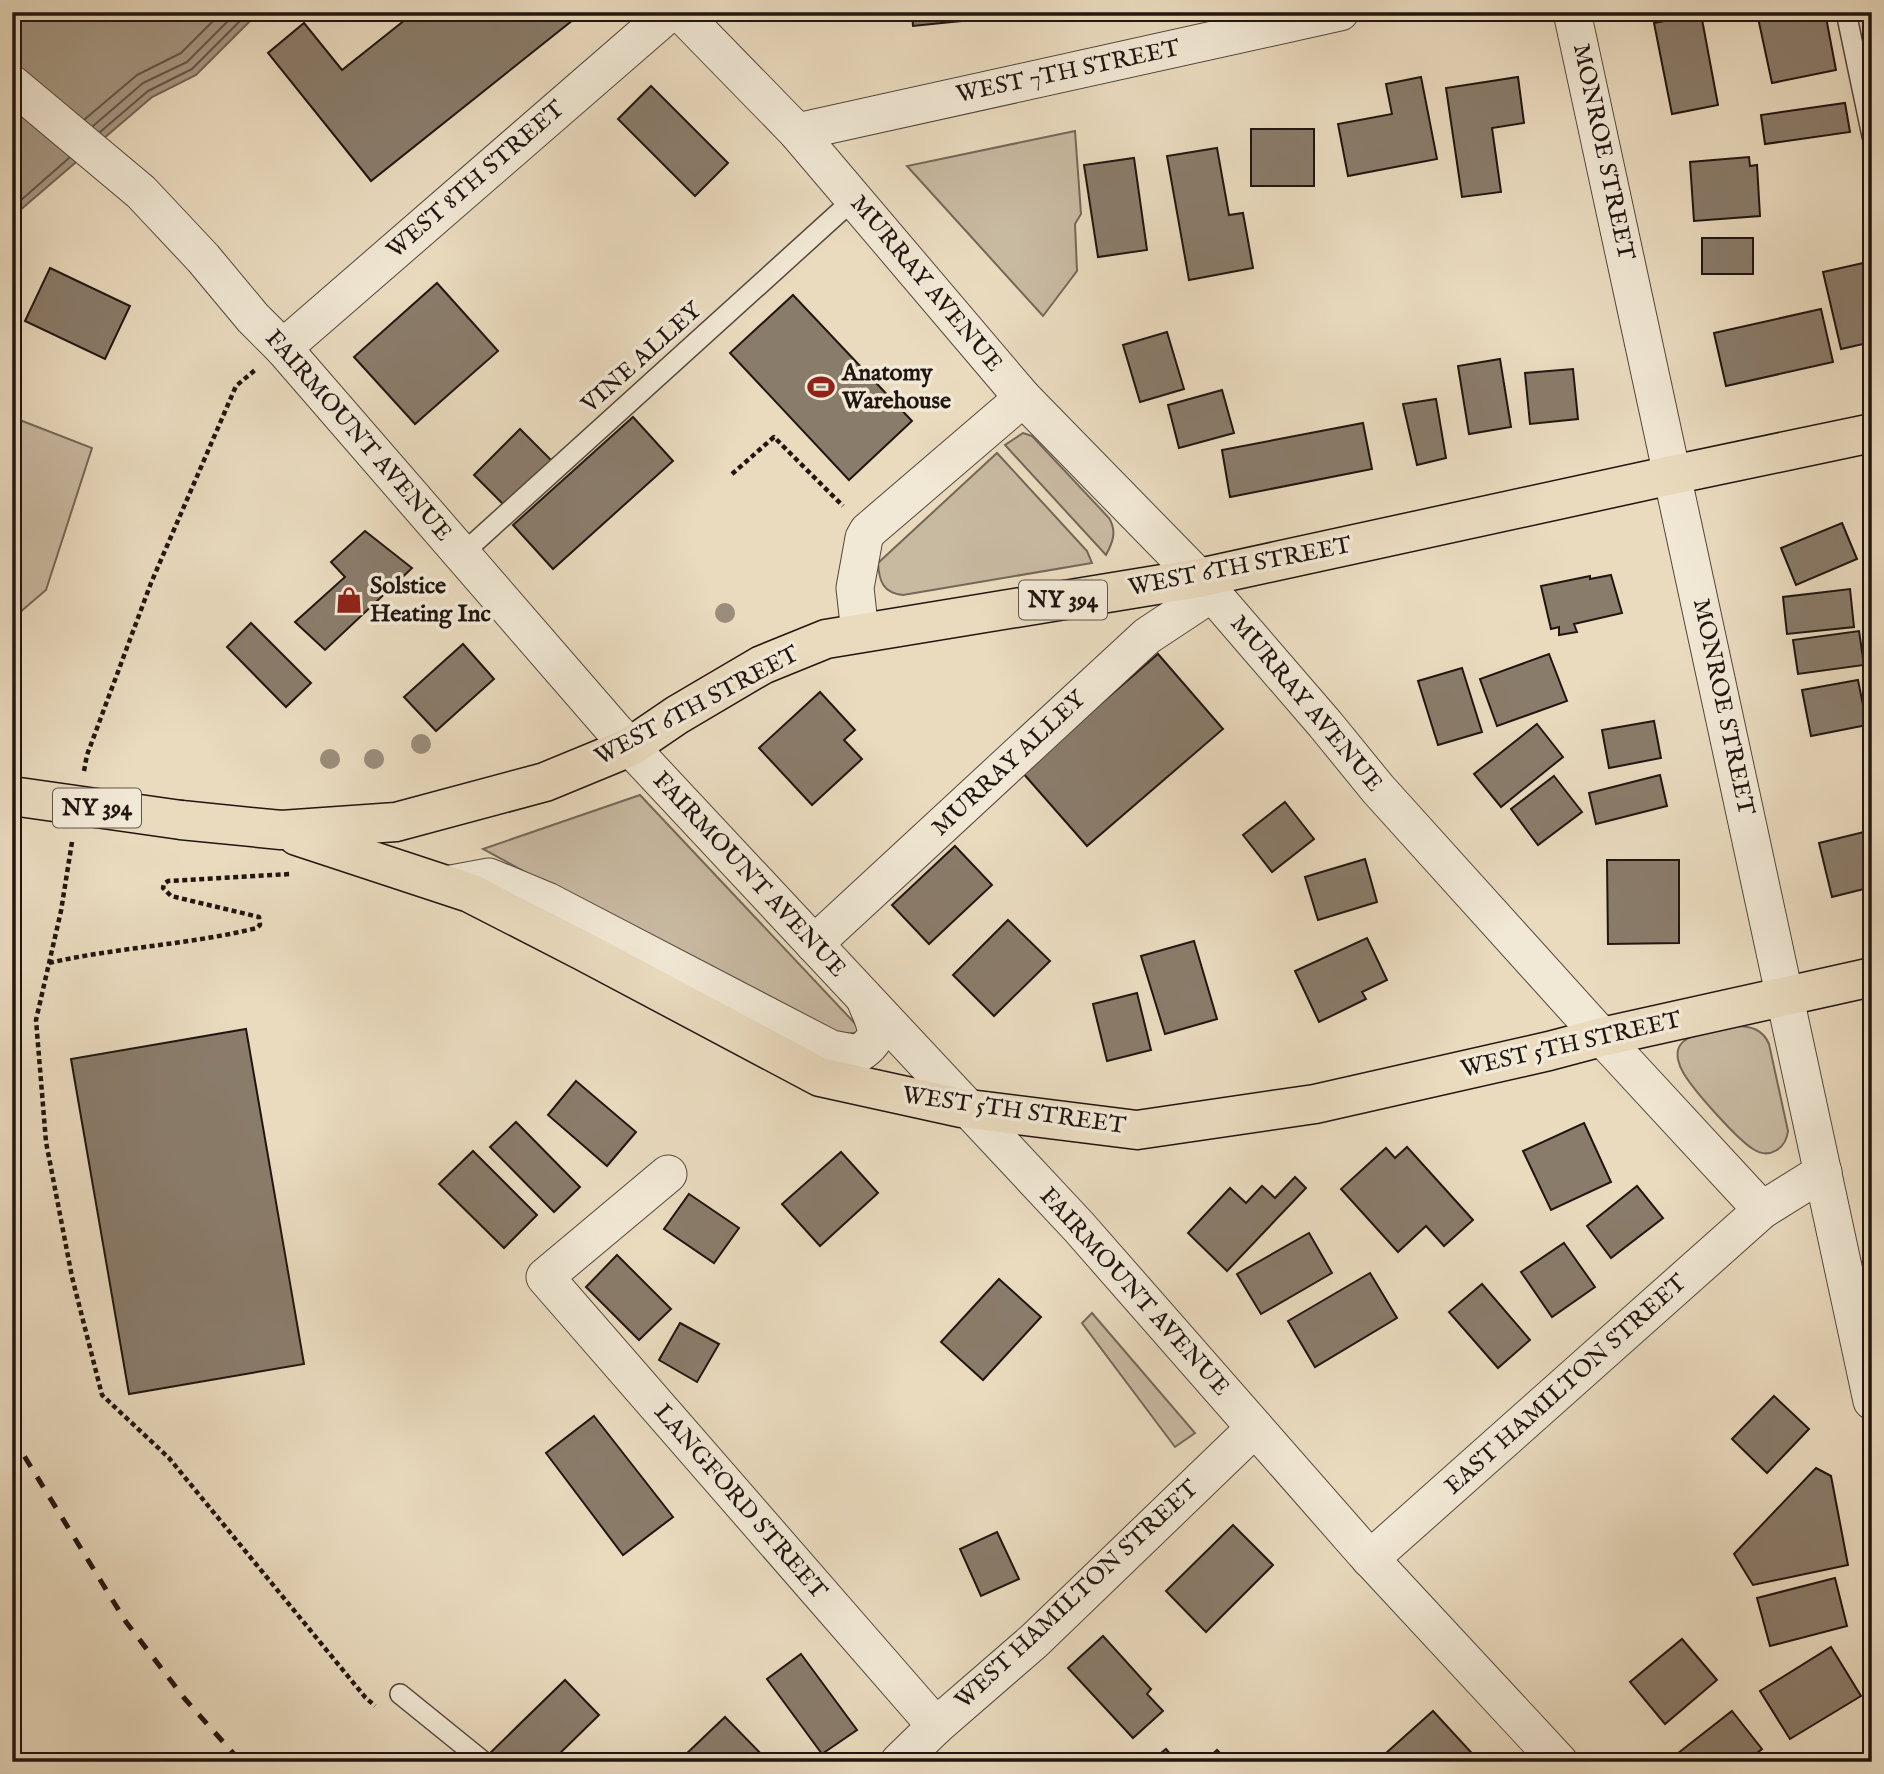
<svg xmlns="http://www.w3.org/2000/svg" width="1884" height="1774" viewBox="0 0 1884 1774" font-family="'IM FELL English',serif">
<rect width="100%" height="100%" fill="#eadbbf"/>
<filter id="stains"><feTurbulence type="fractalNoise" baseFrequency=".00286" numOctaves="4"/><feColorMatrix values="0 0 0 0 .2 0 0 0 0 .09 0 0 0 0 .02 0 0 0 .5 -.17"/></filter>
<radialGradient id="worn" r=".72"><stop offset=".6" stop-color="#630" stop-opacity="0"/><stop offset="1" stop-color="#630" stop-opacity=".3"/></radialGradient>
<g fill="#c8b9a1" stroke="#746759" stroke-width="2">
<path d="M1075 131 1081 214 1075 224 1077 271 1043 316 907 166Z"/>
<path d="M12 417 92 448 46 590 12 619Z"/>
<path d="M1023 433 1032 436 1109 518C1117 531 1113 542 1106 555L1005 445Z"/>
<path d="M997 453 1087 551 1092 563 903 595C883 593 879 581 878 563Z"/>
<path d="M640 795 863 1032 827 1036 483 849Z"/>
<path d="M1736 1026C1752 1026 1763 1030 1769 1044L1788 1131C1786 1148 1770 1160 1753 1149 1737 1139 1695 1092 1684 1074 1679 1066 1674 1053 1681 1044 1690 1032 1722 1029 1736 1026Z"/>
<path d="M1092 1313 1195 1433 1175 1447 1082 1323Z"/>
</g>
<path fill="#a69884" stroke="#716456" stroke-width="2" d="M12 12H259L196 75 152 97 12 217Z"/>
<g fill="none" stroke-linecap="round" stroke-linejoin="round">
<g stroke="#64564a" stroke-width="2">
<path d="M85 119 137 75 181 53 222 12"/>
<path d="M93 126 143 83 187 62 237 12"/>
<path d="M100 132 148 91 192 69 249 12"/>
<path d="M12 208 69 158"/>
</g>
</g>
<g fill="#8a7c6b" stroke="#211511" stroke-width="2">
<path d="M415 12H583L371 181 268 53 304 23 342 70Z"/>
<path d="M912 12H960L961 21 913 26Z"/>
<path d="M1825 12 1836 70 1772 83 1757 13Z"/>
<path d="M1862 12H1872V46H1871Z"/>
<path d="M1701 14 1718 105 1672 114 1654 23Z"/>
<path d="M1421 77 1437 159 1348 176 1338 124 1392 114 1386 84Z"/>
<path d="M1518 77 1524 123 1492 128 1501 192 1462 197 1446 88Z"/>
<path d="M651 86 728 163 695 196 618 119Z"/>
<path d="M1845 103 1850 132 1765 144 1761 115Z"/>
<rect x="1251" y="129" width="63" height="57"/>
<path d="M1217 148 1229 215 1243 213 1253 268 1189 280 1167 156Z"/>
<path d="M1749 157 1750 166 1757 165 1760 216 1694 221 1690 162Z"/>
<path d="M1134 158 1147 250 1098 257 1084 165Z"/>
<rect x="1702" y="238" width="51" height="36"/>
<path d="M1872 261V342L1841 349 1823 272Z"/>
<path d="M50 268 130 306 105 359 25 321Z"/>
<path d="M437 283 498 351 415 424 354 357Z"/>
<path d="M793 295 912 421 849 480 730 353Z"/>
<path d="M1821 309 1833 362 1726 386 1714 333Z"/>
<path d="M1167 332 1184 389 1140 402 1123 345Z"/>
<path d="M1500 359 1511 427 1469 434 1458 366Z"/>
<path d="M1573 369 1578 419 1530 424 1525 373Z"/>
<path d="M1222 390 1234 433 1179 448 1168 405Z"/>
<path d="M1436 399 1446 458 1417 465 1403 404Z"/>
<path d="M633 417 673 461 553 569 513 525Z"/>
<path d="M1363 423 1372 469 1230 497 1222 450Z"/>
<path d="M520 429 552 461 506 507 474 475Z"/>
<path d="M1842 523 1857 559 1796 585 1781 548Z"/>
<path d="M365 531 412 568 325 650 295 622 345 577 331 562Z"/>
<path d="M1611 575 1622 613 1574 624 1577 632 1559 635V627L1551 629 1541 586 1590 576V579Z"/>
<path d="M1850 589 1854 627 1787 634 1783 597Z"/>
<path d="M251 623 311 683 286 707 227 647Z"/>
<path d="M1859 631 1864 665 1798 674 1793 640Z"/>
<path d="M463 644 494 679 436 731 404 697Z"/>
<path d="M1158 654 1223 729 1087 846 1022 772Z"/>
<path d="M1549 654 1567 701 1497 726 1480 679Z"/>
<path d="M1462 668 1482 732 1438 745 1418 681Z"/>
<path d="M1858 680 1867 725 1811 736 1802 690Z"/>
<path d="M820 692 855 730 844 740 862 759 812 805 759 748Z"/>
<path d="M1654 721 1661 758 1609 768 1602 730Z"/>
<path d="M1537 724 1563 757 1501 807 1474 774Z"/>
<path d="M1660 775 1667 806 1596 824 1589 793Z"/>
<path d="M1554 776 1582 812 1538 845 1511 809Z"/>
<path d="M1285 802 1314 839 1272 872 1243 835Z"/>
<path d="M1872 830V887L1832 897 1819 843Z"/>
<path d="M955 846 992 885 929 944 892 905Z"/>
<path d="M1365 859 1377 902 1318 920 1305 877Z"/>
<path d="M1607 860H1679V943L1608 944Z"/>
<path d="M1008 920 1050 961 994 1016 953 975Z"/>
<path d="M1367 938 1387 980 1362 992 1366 999 1319 1022 1295 971Z"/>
<path d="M1194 941 1217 1019 1165 1034 1141 956Z"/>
<path d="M1137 993 1151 1050 1107 1061 1093 1004Z"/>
<path d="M246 1029 304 1364 129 1394 71 1059Z"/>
<path d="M1872 1046V1075L1866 1047Z"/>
<path d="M576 1081 636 1132 607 1166 548 1115Z"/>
<path d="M516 1122 580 1187 554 1212 490 1147Z"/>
<path d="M1584 1123 1611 1182 1551 1210 1523 1151Z"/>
<path d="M1407 1147 1473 1220 1444 1246 1426 1226 1398 1252 1341 1189 1386 1148 1395 1158Z"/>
<path d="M473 1151 537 1215 504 1248 439 1184Z"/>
<path d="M841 1152 878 1193 820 1246 782 1204Z"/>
<path d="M1295 1177 1306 1188 1227 1271 1188 1233 1230 1188 1246 1203 1262 1186 1275 1198Z"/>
<path d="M1637 1186 1663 1218 1611 1258 1587 1226Z"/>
<path d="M689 1194 739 1228 714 1263 664 1229Z"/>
<path d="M1309 1233 1332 1273 1261 1314 1237 1274Z"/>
<path d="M1564 1243 1595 1287 1552 1317 1521 1272Z"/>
<path d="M617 1255 671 1309 639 1340 586 1287Z"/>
<path d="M1370 1273 1397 1318 1315 1367 1288 1321Z"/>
<path d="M999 1279 1041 1317 983 1380 941 1342Z"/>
<path d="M1482 1284 1530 1340 1498 1368 1449 1312Z"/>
<path d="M680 1323 719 1344 697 1382 659 1360Z"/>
<path d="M1774 1396 1809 1429 1767 1473 1732 1439Z"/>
<path d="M594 1416 673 1517 623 1555 546 1453Z"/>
<path d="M1816 1468 1831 1476 1848 1565 1753 1585 1734 1554Z"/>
<path d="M1233 1525 1273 1565 1206 1632 1166 1591Z"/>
<path d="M997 1532 1019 1579 981 1596 960 1549Z"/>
<path d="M1835 1578 1847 1626 1770 1646 1757 1598Z"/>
<path d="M1103 1636 1151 1689 1147 1694 1163 1711 1133 1738 1068 1668Z"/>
<path d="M1682 1639 1717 1680 1665 1724 1630 1682Z"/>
<path d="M1831 1647 1861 1696 1790 1739 1760 1691Z"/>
<path d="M801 1654 857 1730 822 1754 767 1679Z"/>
<path d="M565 1680 599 1715 551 1762H494L488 1755Z"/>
<path d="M1433 1711 1480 1762H1376Z"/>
<path d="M1732 1711 1762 1749 1746 1762H1678L1673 1757Z"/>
<path d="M725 1717 769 1762H690L684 1756Z"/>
<path d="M1166 1749 1177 1762H1150Z"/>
<path d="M1217 1750 1229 1762H1204Z"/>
</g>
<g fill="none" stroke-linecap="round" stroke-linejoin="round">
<defs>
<g id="service">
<path d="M1846 12 1872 136"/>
<path d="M462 554 854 199"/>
<path d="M400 1694 484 1762"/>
</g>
<g id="minor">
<path d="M680 12 797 132 1023 398 1199 578 1325 724 1378 789 1602 1037 1762 1210"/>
<path d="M1572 12 1872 1401"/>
<path d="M12 84 141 192 203 258 253 318 283 348 616 732 1079 1227 1364 1552 1559 1762"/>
<path d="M797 132 1340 12"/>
<path d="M283 348 670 12"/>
<path d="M860 633 855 588 864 538 868 531 1023 398"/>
<path d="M446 885 489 877 547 901 831 1049 858 1054C886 1036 875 1025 865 999"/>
<path d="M814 944 1147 636 1212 593"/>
<path d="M668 1174 545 1277 936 1726"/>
<path d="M1370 1559 1762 1210 1823 1172"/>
<path d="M899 1762 936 1726 1034 1641 1255 1428"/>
</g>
<g id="primary">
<path d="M181 820 281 830 396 822 545 782 630 747 677 715 762 665 826 639 1199 578 1672 475 1872 433"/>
<path d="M297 836 470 893 585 952 820 1077 961 1108 1137 1130 1315 1104 1549 1051 1602 1037 1872 977"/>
</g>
</defs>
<use href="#service" stroke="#53463c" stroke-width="22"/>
<use href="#minor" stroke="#53463c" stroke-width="39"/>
<use href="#primary" stroke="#211511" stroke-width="41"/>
<g stroke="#211511" stroke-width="4.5" stroke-dasharray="5 3.5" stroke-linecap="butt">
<path d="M732 474 774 437 843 506"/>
<path d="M84 771 87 755 151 583 236 386 255 370"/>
<path d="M72 842 61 911 36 1020 46 1142 72 1277 102 1395 169 1458 365 1697 375 1706"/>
<path d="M49 963C118 947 188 945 257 928L260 925 259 917 171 896 163 888 164 884 168 881 291 874"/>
</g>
<use href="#service" stroke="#f1e8d5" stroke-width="19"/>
<use href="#minor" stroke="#f1e8d5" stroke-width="37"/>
<use href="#primary" stroke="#eadbbf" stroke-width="38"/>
<path stroke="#211511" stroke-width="5" stroke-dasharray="12 12" stroke-linecap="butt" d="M12 1436 126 1622 185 1699 241 1762"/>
<defs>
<path id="primary-bridge" d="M12 796 181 820"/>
</defs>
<use href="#primary-bridge" stroke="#211511" stroke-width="41" stroke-linecap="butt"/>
<use href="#primary-bridge" stroke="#eadbbf" stroke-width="38"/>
</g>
<g fill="#9b8d7b">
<circle cx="725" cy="613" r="10"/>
<circle cx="421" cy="744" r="10"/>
<circle cx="330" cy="759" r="10"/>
<circle cx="374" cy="759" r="10"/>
</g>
<defs>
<symbol id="stadium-bare" viewBox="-9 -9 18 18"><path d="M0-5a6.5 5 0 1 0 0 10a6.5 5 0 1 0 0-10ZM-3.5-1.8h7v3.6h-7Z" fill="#8f2418" stroke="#f1e8d5" stroke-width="2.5" paint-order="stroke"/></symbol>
<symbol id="shop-bare" viewBox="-9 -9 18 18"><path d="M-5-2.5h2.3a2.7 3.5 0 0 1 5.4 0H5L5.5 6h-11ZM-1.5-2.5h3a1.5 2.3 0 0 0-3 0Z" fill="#8f2418" stroke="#f1e8d5" stroke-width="2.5" paint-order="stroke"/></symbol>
</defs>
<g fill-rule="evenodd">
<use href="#stadium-bare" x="802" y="368" width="38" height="38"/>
<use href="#shop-bare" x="330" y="581" width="38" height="38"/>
</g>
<g text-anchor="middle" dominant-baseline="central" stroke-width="7" stroke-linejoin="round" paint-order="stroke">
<g fill="#f1e8d5" stroke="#5f544c" stroke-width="2">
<rect x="1019" y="580.5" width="88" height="39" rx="5"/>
<rect x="53" y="788.5" width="88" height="39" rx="5"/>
</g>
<g font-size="23" font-weight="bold" fill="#211511">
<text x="1063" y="600">NY 394</text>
<text x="97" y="808">NY 394</text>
</g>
<g font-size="24" fill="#211511" stroke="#f1e8d5">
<text transform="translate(1068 72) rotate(-12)">WEST 7TH STREET</text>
<text transform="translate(1603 152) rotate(78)">MONROE STREET</text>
<text transform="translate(476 180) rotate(-41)">WEST 8TH STREET</text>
<text transform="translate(926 284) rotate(50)">MURRAY AVENUE</text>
<text transform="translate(642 358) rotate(-42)">VINE ALLEY</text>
<text transform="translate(358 436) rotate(49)">FAIRMOUNT AVENUE</text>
<text transform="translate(1240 567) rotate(-11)">WEST 6TH STREET</text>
<text transform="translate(1306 704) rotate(50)">MURRAY AVENUE</text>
<text transform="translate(697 706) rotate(-28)">WEST 6TH STREET</text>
<text transform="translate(1723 707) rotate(78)">MONROE STREET</text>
<text transform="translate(1009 764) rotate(-43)">MURRAY ALLEY</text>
<text transform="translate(749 875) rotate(47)">FAIRMOUNT AVENUE</text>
<text transform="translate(1571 1045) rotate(-13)">WEST 5TH STREET</text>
<text transform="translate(1014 1111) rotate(8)">WEST 5TH STREET</text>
<text transform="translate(1134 1292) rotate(48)">FAIRMOUNT AVENUE</text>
<text transform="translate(1566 1385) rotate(-42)">EAST HAMILTON STREET</text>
<text transform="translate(740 1502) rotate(49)">LANGFORD STREET</text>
<text transform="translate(1077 1595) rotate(-43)">WEST HAMILTON STREET</text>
</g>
<g font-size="24" font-weight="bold" fill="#211511" stroke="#f1e8d5" text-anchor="start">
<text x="842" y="373">Anatomy<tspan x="842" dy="28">Warehouse</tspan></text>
<text x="370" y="586">Solstice<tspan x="370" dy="28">Heating Inc</tspan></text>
</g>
</g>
<rect width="1884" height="1774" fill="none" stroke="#eadbbf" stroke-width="42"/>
<rect x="14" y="14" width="1856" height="1746" fill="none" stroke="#211511" stroke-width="3.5"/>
<rect x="21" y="21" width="1842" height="1732" fill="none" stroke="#211511" stroke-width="2"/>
<rect width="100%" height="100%" filter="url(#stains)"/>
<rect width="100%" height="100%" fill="url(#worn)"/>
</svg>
